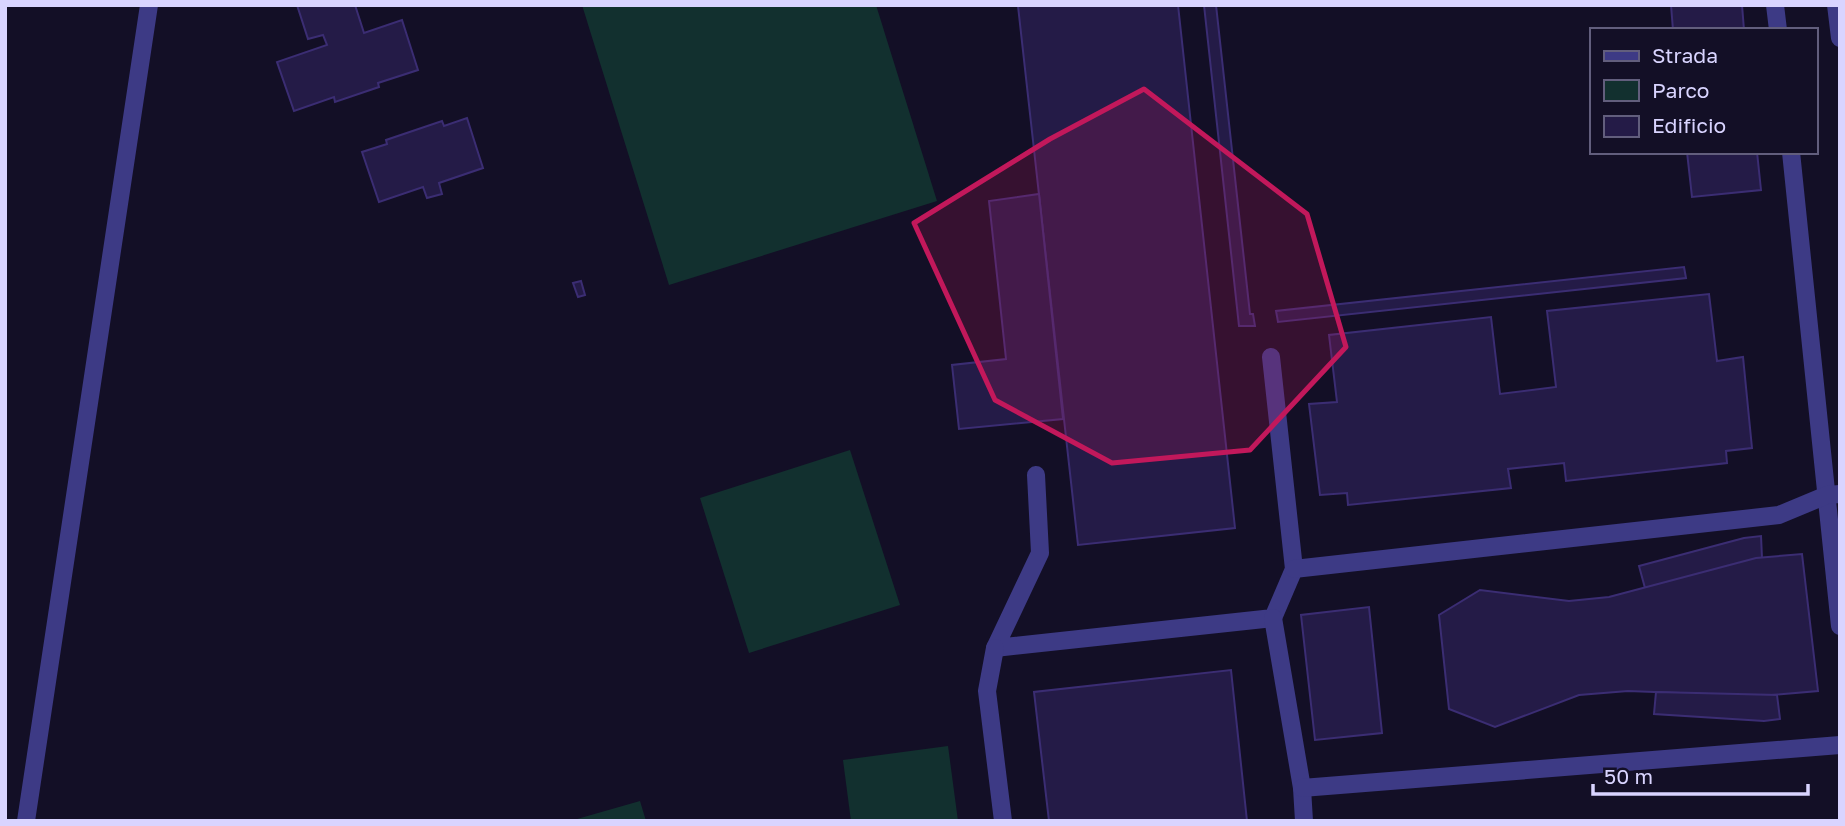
<svg xmlns="http://www.w3.org/2000/svg" width="1845" height="826" viewBox="0 0 1845 826" font-family="'Golos Text',sans-serif">
<rect width="100%" height="100%" fill="#130f26"/>
<g fill="#12302f">
<path d="M582 5H876L937 201 669 285Z"/>
<path d="M850 450 900 605 749 653 700 498Z"/>
<path d="M948 746 958 821H851L843 760Z"/>
<path d="M640 801 646 821H570Z"/>
</g>
<g fill="#241b47" stroke="#3b2d73" stroke-width="2">
<path d="M297 5H355L364 33 402 20 418 70 378 83 379 87 335 102 334 97 294 111 277 62 327 45 323 35 308 39Z"/>
<path d="M1178 5 1235 528 1078 545 1018 6Z"/>
<path d="M1204 5H1216L1250 314H1253L1255 326H1239Z"/>
<path d="M1671 5H1742L1744 30H1673Z"/>
<path d="M467 118 483 168 439 183 442 194 427 198 423 187 379 202 362 152 387 144 386 140 442 121 444 126Z"/>
<path d="M1687 152H1757L1761 190 1692 197Z"/>
<path d="M1039 194 1063 419 959 429 952 365 1006 359 989 201Z"/>
<path d="M1684 267 1686 278 1278 322 1276 311Z"/>
<path d="M581 281 585 295 578 297 573 283Z"/>
<path d="M1709 294 1717 361 1743 357 1752 448 1726 451 1727 463 1566 481 1564 463 1508 469 1511 488 1348 505 1347 493 1320 495 1309 404 1337 402 1329 335 1491 317 1500 394 1556 387 1547 311Z"/>
<path d="M1761 536 1762 558 1645 588 1639 566 1744 538Z"/>
<path d="M1802 554 1818 691 1760 696 1628 691 1579 695 1495 727 1449 709 1439 615 1480 590 1569 601 1609 597 1756 558Z"/>
<path d="M1369 607 1382 733 1315 740 1301 615Z"/>
<path d="M1231 670 1247 821H1049L1034 692Z"/>
<path d="M1656 692 1777 695 1780 719 1764 721 1654 714Z"/>
</g>
<g fill="none" stroke-linecap="round" stroke-linejoin="round">
<g stroke="#3d3a85" stroke-width="18">
<path d="M1775 5 1778 30"/>
<path d="M1836 5 1840 38"/>
<path d="M1791 152 1840 626"/>
<path d="M1036 475 1040 553 995 648 1273 618 1294 569 1271 357"/>
<path d="M1294 569 1779 515 1827 495 1840 494"/>
<path d="M1273 618 1302 788 1304 821"/>
<path d="M995 648 987 691 1003 821"/>
<path d="M1302 788 1840 745"/>
<path d="M26 821 149 5"/>
</g>
</g>
<path fill="#c2185b" fill-opacity="0.2" stroke="#c2185b" stroke-width="5" stroke-linejoin="round" d="M1144 89 1307 214 1346 347 1250 450 1112 463 995 400 914 223 1050 139Z"/>
<rect width="1845" height="826" fill="none" stroke="#d9d4ff" stroke-width="14"/>
<rect x="1590" y="28" width="228" height="126" fill="#130f26" stroke="#625e7d" stroke-width="2"/>
<rect x="1604" y="51" width="35" height="10" fill="#3d3a85" stroke="#625e7d" stroke-width="2"/>
<text x="1652" y="63" font-size="21" fill="#d9d4ff">Strada</text>
<rect x="1604" y="80" width="35" height="21" fill="#12302f" stroke="#625e7d" stroke-width="2"/>
<text x="1652" y="98" font-size="21" fill="#d9d4ff">Parco</text>
<rect x="1604" y="116" width="35" height="21" fill="#241b47" stroke="#625e7d" stroke-width="2"/>
<text x="1652" y="133" font-size="21" fill="#d9d4ff">Edificio</text>
<path d="M1593 784v10h215v-10" fill="none" stroke="#d9d4ff" stroke-width="3.5"/>
<text x="1604" y="784" font-size="21" fill="#d9d4ff" stroke="#130f26" stroke-width="5" paint-order="stroke">50 m</text>
</svg>
